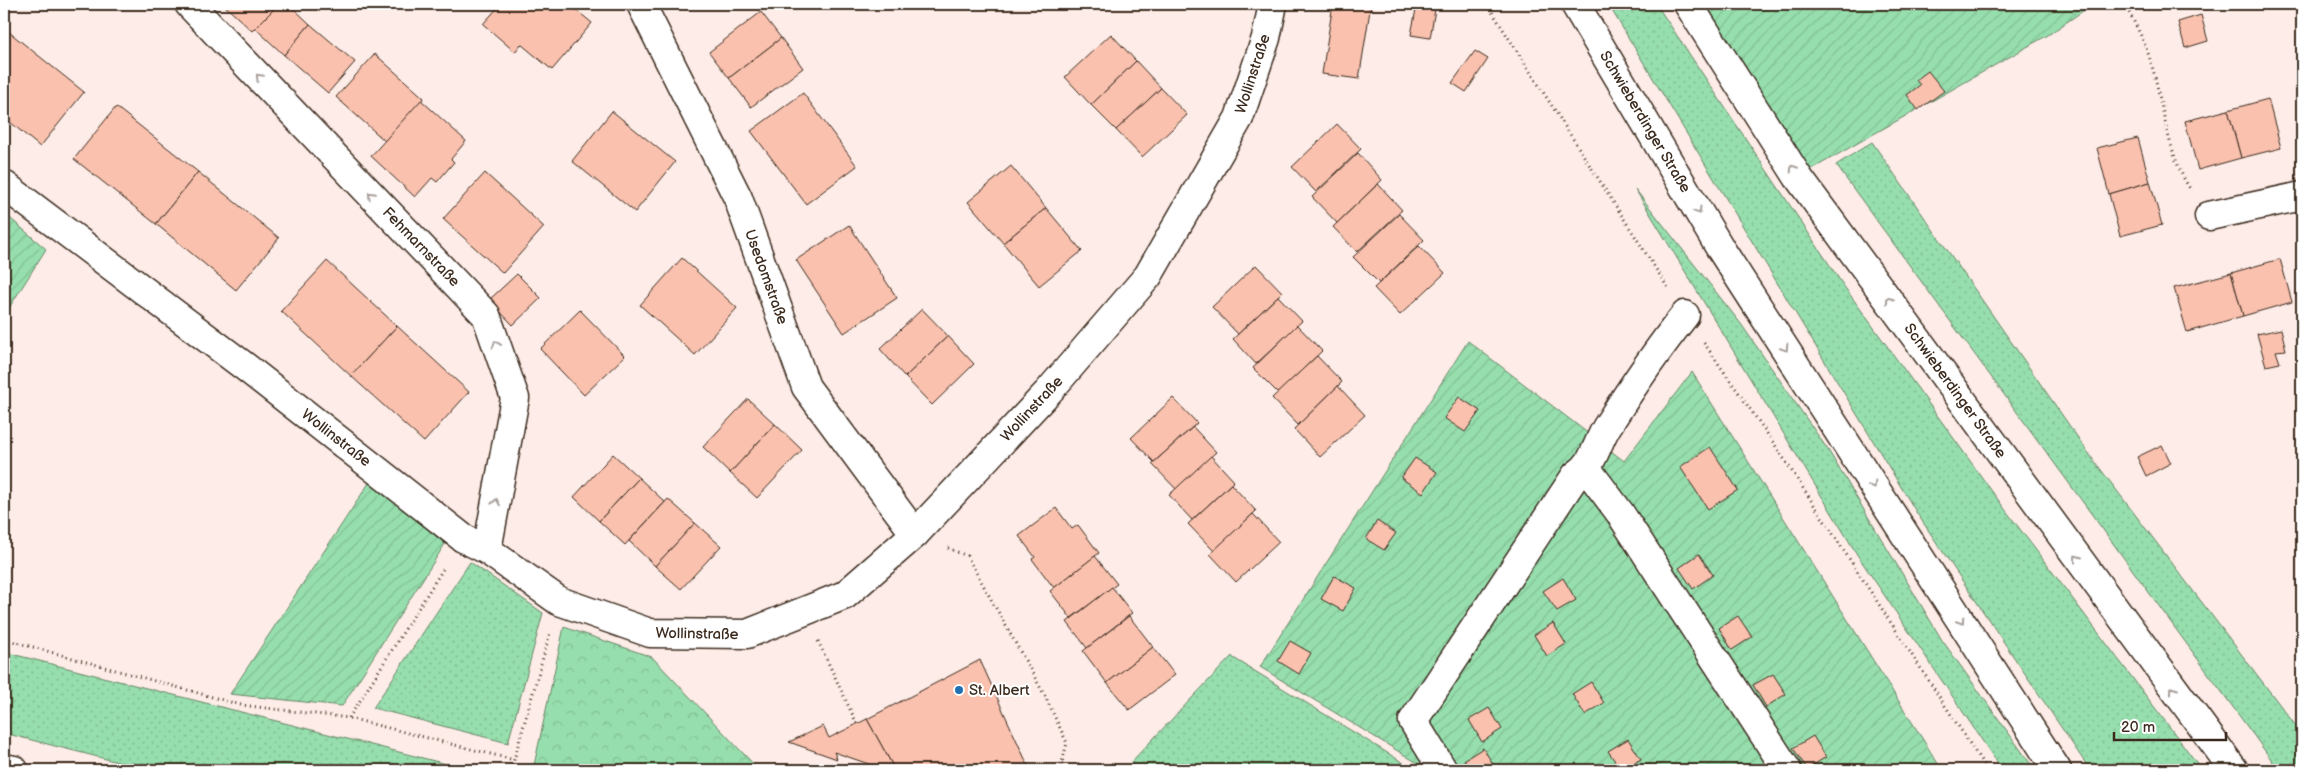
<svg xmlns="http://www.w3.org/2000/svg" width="2306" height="774" viewBox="0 0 2306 774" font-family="'Balsamiq Sans',sans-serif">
<defs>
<pattern id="grass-dots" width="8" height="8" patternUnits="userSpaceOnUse" patternTransform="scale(1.25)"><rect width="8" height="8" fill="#96dead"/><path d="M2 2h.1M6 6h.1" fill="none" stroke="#82bf94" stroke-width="1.8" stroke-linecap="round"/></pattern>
<pattern id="forest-crowns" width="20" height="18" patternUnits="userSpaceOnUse" patternTransform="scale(1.25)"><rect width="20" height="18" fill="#96dead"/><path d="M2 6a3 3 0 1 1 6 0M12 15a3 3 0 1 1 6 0" fill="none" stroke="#82bf94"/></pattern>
<pattern id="garden-furrows" width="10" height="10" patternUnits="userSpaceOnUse" patternTransform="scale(1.25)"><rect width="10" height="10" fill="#96dead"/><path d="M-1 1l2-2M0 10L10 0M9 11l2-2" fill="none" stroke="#82bf94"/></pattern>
</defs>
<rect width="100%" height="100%" fill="#fdece7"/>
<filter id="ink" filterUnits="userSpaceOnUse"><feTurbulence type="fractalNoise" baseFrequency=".02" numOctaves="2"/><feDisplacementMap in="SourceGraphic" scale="10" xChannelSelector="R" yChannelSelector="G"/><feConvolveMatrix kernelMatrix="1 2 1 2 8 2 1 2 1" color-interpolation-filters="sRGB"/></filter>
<g filter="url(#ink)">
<g fill="url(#grass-dots)" stroke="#688466">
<path d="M1608 4H1656L1843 285 2004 508 2202 770H2090L1918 515Z"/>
<path d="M1872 142 2092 458 2302 734V770H2279L1836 165Z"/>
<path d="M1635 189 1741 324 1828 450 1942 640 2035 770H2002L1858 556Z"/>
<path d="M470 562 543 613 508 743 373 708Z"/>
<path d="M4 652 470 770H149L4 733Z"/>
<path d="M1232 656V657L1415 770H1129L1133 760Z"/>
</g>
<path fill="url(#forest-crowns)" stroke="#688466" d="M564 627 652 657 759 770H533Z"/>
<g fill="url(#garden-furrows)" stroke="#688466">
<path d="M1700 4H2093L2048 35 1798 177Z"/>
<path d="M4 213 46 249 4 316Z"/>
<path d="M1468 341 1624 461 1692 372 1942 770H1429L1260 667Z"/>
<path d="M371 480 445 544 342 706 230 694Z"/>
</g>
<g fill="#f9c1ae" stroke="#3b2a1e">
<path d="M223 4H279L252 31Z"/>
<path d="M279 4H289L310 24 284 55 255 28Z"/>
<path d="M501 4H569L592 23 552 70 521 44 515 52 483 24Z"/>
<path d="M1333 4H1371L1359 79 1322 74Z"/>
<path d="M1417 4H1436L1430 38 1411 35Z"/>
<path d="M761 12 781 38 729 78 709 52Z"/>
<path d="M2201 15 2208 41 2185 48 2178 22Z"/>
<path d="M310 24 355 62 328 93 284 55Z"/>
<path d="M4 28 84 92 40 147 4 117Z"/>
<path d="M1111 34 1136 61 1091 105 1065 77Z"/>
<path d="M781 38 803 68 751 107 729 78Z"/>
<path d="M1475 51 1488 59 1466 92 1452 83Z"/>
<path d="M375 54 424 98 385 141 336 97Z"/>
<path d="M1136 61 1161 88 1116 130 1091 105Z"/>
<path d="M1928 71 1944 91 1918 110 1907 95 1920 85 1916 80Z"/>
<path d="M1161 88 1187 115 1142 157 1116 130Z"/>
<path d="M803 93 857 166 806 204 751 131Z"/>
<path d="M2268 99 2281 148 2241 158 2228 110Z"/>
<path d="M421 100 466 141 451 159 454 162 437 182 432 178 415 197 371 156Z"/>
<path d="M116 107 198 172 156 224 74 159Z"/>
<path d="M2228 110 2241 158 2198 170 2185 121Z"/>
<path d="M612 111 675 162 635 212 572 161Z"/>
<path d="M1337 124 1361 149 1316 192 1292 167Z"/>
<path d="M2138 138 2150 182 2109 194 2097 148Z"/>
<path d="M1358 153 1382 180 1337 223 1312 197Z"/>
<path d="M1011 166 1046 208 1003 243 968 202Z"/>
<path d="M198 172 279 238 236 290 156 224Z"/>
<path d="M485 173 544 227 503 273 443 219Z"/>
<path d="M2150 182 2162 225 2120 236 2109 194Z"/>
<path d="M1378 184 1402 210 1357 252 1333 227Z"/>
<path d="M1046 208 1082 251 1039 286 1003 243Z"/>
<path d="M1399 214 1424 240 1379 283 1353 257Z"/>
<path d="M849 225 897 298 844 333 796 260Z"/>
<path d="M1419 246 1445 273 1400 315 1374 288Z"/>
<path d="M682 258 737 308 695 355 640 305Z"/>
<path d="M2280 259 2292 302 2243 316 2231 273Z"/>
<path d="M327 261 397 326 351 376 281 311Z"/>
<path d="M1256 265 1282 292 1238 334 1212 307Z"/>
<path d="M2231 273 2243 316 2187 332 2174 288Z"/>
<path d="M517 274 541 298 513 325 489 300Z"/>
<path d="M1278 296 1302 321 1256 364 1233 339Z"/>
<path d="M922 309 948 336 905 377 880 349Z"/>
<path d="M580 310 625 356 584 395 540 349Z"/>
<path d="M1297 325 1322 351 1278 393 1253 368Z"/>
<path d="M397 326 469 392 424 442 351 376Z"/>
<path d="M2281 329 2286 350 2276 351 2280 363 2266 366 2257 334Z"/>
<path d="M948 336 974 364 932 405 905 377Z"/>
<path d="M1317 356 1342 382 1298 425 1272 398Z"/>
<path d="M1338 386 1365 415 1320 457 1294 429Z"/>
<path d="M1459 397 1480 411 1465 432 1444 418Z"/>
<path d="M1173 398 1197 423 1154 462 1131 438Z"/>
<path d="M748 399 775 424 730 473 703 447Z"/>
<path d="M775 424 802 450 757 498 730 473Z"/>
<path d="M1193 427 1216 452 1176 489 1152 464Z"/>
<path d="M2162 445 2171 463 2146 476 2137 457Z"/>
<path d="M1710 447 1738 490 1708 509 1680 467Z"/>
<path d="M613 454 639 478 599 521 574 497Z"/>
<path d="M1211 456 1234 481 1192 520 1169 495Z"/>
<path d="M1415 458 1437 472 1423 493 1401 478Z"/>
<path d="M639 478 665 502 625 545 599 521Z"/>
<path d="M1231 484 1256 511 1214 551 1188 524Z"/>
<path d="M668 499 695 523 655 566 629 541Z"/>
<path d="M1056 508 1072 529 1078 525 1099 553 1054 588 1032 559 1035 557 1019 536Z"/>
<path d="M1253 514 1279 542 1236 582 1210 554Z"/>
<path d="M1377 521 1396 533 1384 550 1366 539Z"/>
<path d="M695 523 721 546 681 589 655 566Z"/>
<path d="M1699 554 1713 575 1693 589 1679 568Z"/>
<path d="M1095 556 1117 584 1071 618 1050 591Z"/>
<path d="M1334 576 1356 588 1343 611 1321 599Z"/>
<path d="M1563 578 1576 600 1557 611 1543 591Z"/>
<path d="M1112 587 1132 613 1087 648 1067 622Z"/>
<path d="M1129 616 1153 647 1107 683 1083 651Z"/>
<path d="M1738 616 1752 637 1732 650 1719 628Z"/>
<path d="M1553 623 1566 644 1547 656 1534 635Z"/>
<path d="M1290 641 1311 653 1299 674 1278 661Z"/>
<path d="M1153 647 1175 675 1129 710 1107 683Z"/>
<path d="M980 660 1030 770H895L867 719Z"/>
<path d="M1773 674 1786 694 1766 707 1753 685Z"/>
<path d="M1591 682 1604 703 1585 715 1572 694Z"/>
<path d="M1489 708 1502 729 1482 742 1469 720Z"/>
<path d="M867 719 895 770H886L834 752 837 759 789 742 823 726 829 738Z"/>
<path d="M1813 736 1826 757 1807 769 1793 748Z"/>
<path d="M1628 739 1641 759 1621 770 1608 751Z"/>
<path d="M1483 748 1496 769 1470 770 1464 760Z"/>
</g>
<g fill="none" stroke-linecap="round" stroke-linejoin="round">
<defs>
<g id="minor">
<path d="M189 4 486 315 515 398 487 550"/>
<path d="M641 4 738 198 806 387 915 534"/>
<path d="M4 185 248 369 463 538 487 550 559 601 650 633 747 634 845 595 915 534 1049 391 1148 276 1239 118 1266 38 1273 4"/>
<path d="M2209 216 2302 196"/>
<path d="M1587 469 1620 513 1787 770"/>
<path d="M1443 770 1413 721 1576 475C1595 464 1596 443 1608 425 1632 387 1657 350 1685 315"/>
</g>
<g id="major">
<path d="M1575 4 1720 248 2057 770"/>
<path d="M1688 4 1798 177 2234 770"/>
</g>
<path id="highway" d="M4 768 14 770"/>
</defs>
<use href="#minor" stroke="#3b2a1e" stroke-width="31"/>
<use href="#major" stroke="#3b2a1e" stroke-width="31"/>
<use href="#highway" stroke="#3b2a1e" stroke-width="31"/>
<g stroke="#3b2a1e" stroke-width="3" stroke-dasharray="1 4" stroke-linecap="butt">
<path d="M1487 4 1668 288"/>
<path d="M2124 4C2136 24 2146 44 2152 66 2163 104 2168 157 2191 190"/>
<path d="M1704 343 1773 442 1987 770"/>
<path d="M948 548 967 556 1045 696 1067 743 1060 770"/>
<path d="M4 639 241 705 349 718 514 760"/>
<path d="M818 641 857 724"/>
<path d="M349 718 445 566"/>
<path d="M511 770 550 633"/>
</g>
<use href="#minor" stroke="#fff" stroke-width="28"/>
<use href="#major" stroke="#fff" stroke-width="28"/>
<use href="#highway" stroke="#fff" stroke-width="28"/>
</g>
<defs><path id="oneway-chevron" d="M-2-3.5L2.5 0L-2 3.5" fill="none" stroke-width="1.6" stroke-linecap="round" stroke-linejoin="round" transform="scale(1.25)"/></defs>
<g stroke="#a79f9a">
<use href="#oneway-chevron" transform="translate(259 77) rotate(-134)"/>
<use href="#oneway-chevron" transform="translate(1793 168) rotate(-123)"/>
<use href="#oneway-chevron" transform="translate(371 195) rotate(-134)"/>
<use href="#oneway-chevron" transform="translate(1698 211) rotate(59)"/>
<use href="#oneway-chevron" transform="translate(1889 300) rotate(-126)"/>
<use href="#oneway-chevron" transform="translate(496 344) rotate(-109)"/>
<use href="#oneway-chevron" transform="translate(1785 348) rotate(57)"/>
<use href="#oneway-chevron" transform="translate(1873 485) rotate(57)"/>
<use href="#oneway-chevron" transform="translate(496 502) rotate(-80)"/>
<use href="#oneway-chevron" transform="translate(2077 558) rotate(-126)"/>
<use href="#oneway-chevron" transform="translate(1961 621) rotate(57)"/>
<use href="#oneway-chevron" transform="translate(2173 690) rotate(-126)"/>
</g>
</g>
<circle fill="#1f6fb2" stroke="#fff" stroke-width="2" cx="959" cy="690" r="5"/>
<g text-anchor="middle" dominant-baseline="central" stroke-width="4" stroke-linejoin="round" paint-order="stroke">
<g font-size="15" fill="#3b2a1e" stroke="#fff">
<text transform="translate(1253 74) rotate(-72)">Wollinstraße</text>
<text transform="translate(1645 122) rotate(59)">Schwieberdinger Straße</text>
<text transform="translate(421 247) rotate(46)">Fehmarnstraße</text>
<text transform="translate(766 277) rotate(70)">Usedomstraße</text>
<text transform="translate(1955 391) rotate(54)">Schwieberdinger Straße</text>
<text transform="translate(1032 409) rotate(-47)">Wollinstraße</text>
<text transform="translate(336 438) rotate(38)">Wollinstraße</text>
<text transform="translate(697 634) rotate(1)">Wollinstraße</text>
</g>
<g font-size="15" fill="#3b2a1e" stroke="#fff" text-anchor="start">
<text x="969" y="690">St. Albert</text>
</g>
</g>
<rect width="2306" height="774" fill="none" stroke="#fff" stroke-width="20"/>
<rect x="10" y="10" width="2286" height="754" fill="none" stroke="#3b2a1e" stroke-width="2" filter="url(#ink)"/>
<path d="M2114 732v8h112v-8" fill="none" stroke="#3b2a1e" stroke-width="2.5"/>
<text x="2121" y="732" font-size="15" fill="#3b2a1e" stroke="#ffffff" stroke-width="4" paint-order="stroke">20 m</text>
</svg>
